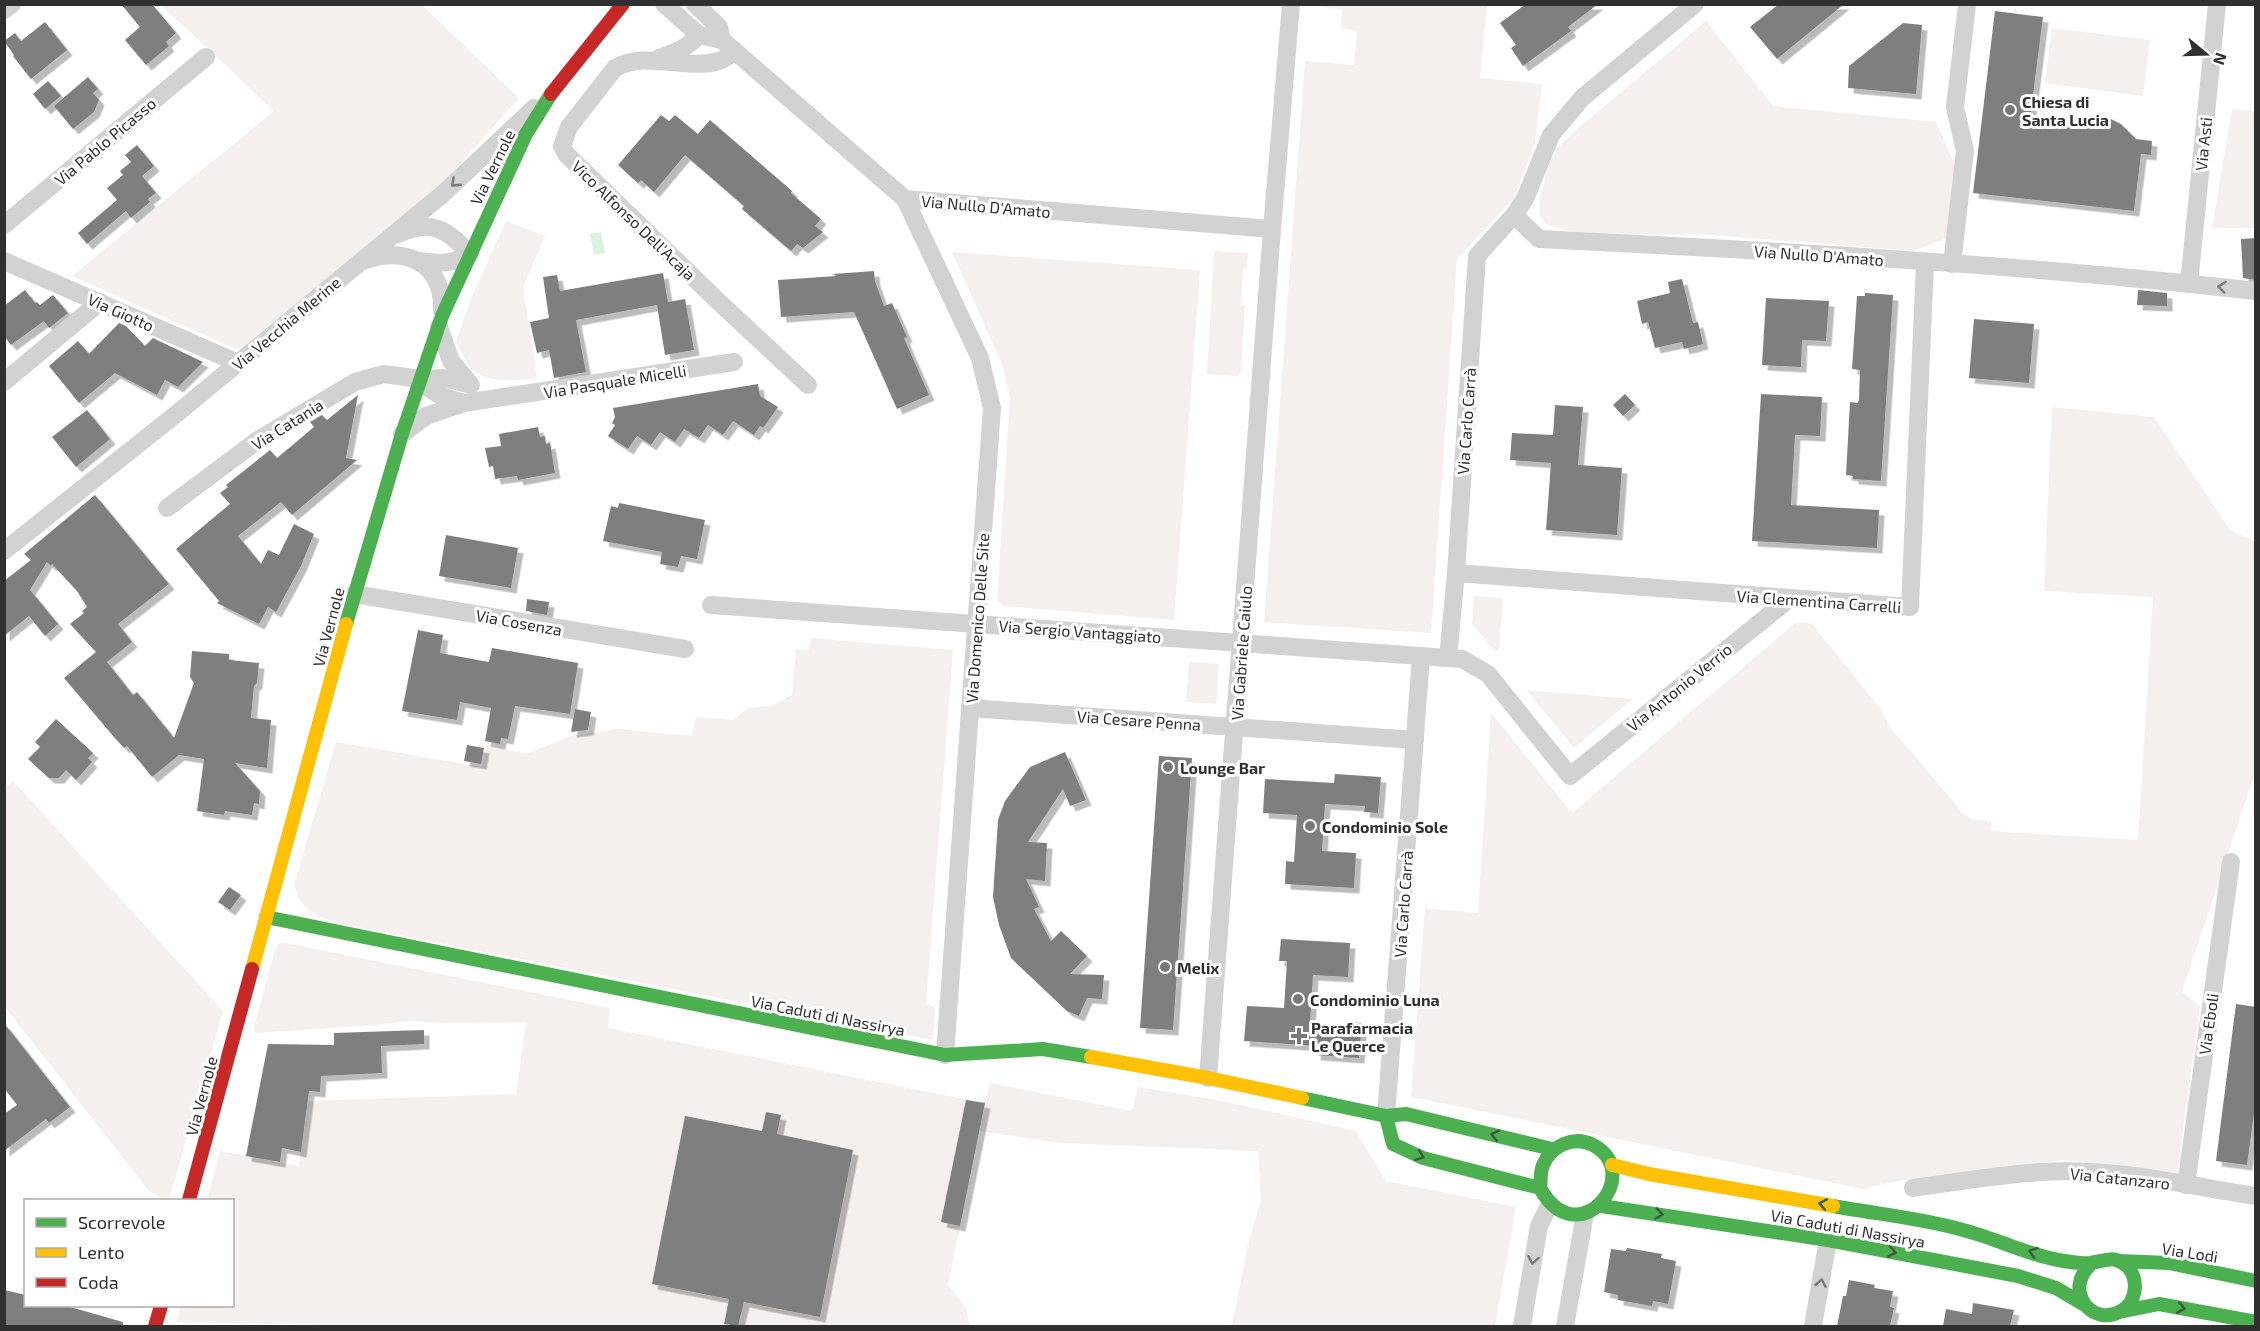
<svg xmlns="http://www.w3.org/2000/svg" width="2260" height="1331" viewBox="0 0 2260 1331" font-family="'Exo 2',sans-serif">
<defs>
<filter id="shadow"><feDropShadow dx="5.5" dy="5.5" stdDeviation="0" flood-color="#0004"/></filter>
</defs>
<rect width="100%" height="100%" fill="#fff"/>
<g fill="#f5f0ed">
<path d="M161 5H422L519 98 444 182 245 345 236 349 72 276 274 111Z"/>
<path d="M1313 5H1487L1480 78 1542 84 1535 143 1514 198 1457 259 1431 633 1264 622 1305 61 1354 65 1357 31 1341 28 1342 10Z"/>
<path d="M1706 21 1773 106 1936 122 1956 167 1947 238 1913 251 1711 235 1581 234 1548 225 1540 217V197L1548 168 1556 149 1577 129Z"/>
<path d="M2052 28 2150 40 2143 96 2045 83Z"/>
<path d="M2232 109 2255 111V228H2212Z"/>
<path d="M506 221 545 236 523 287 537 378C517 381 490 384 473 370 466 364 461 350 456 342L470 301Z"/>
<path d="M1214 251 1248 253 1247 267 1243 268 1241 305H1245L1241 372 1237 376 1207 374Z"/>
<path d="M952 252 1200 270 1174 620 1003 606 997 601 1010 398 1002 364Z"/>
<path d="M2052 407 2154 417 2231 531 2255 541V773L2182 992 2200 1006 2177 1173 2063 1160 1897 1181 1864 1189 1411 1097 1425 908 1478 913 1491 713 1572 813 1794 624 1802 622 1812 624 1880 708 1889 726 1963 813 1972 819 1991 821V831L2138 840 2153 597 2044 591Z"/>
<path d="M1474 596 1503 598 1499 650 1495 651 1472 624Z"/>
<path d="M811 638 953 650 926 1004 935 1007 933 1040 332 922C310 912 301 909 294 885L336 742 482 767 487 745 527 754 571 736 617 729 692 736 696 717 733 720 748 708 771 706 792 695 796 649 809 650Z"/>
<path d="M1189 662 1219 664 1216 704 1186 702Z"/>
<path d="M1527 690 1633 699 1574 748Z"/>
<path d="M13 781 223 1011 169 1200H164L149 1191 5 1007 4 789Z"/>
<path d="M286 943 610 1008 608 1028 984 1103 990 1083 1132 1111 1138 1087 1222 1101 1356 1131 1386 1181 1516 1207 1495 1326H1232L1247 1249 1261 1199 1258 1151 1061 1143 979 1131 948 1285 966 1307 970 1326H374L177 1322 180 1306H232V1200H207L220 1151 299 1166 307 1101 516 1094 526 1022 443 1023 409 1021 364 1026 255 1033 254 1027 275 950 279 944Z"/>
</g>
<path fill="#dbf2e0" d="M601 232 605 253 594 255 590 234Z"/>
<g fill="#7f7f7f" filter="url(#shadow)">
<path d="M121 4H152L176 33 166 42 169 46 146 65 125 40 140 27Z"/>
<path d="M1526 4H1598L1568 27 1571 31 1523 66 1511 48 1516 45 1500 23Z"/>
<path d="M1779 4H1844L1777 59 1750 27Z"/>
<path d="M1995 11 2043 17 2029 126 2052 129 2070 118 2095 115 2107 117 2121 124 2136 139 2152 141 2151 155 2141 154 2134 211 1973 193Z"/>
<path d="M45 22 67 50 31 79 13 56 14 55 4 41 15 33 21 41Z"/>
<path d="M1903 23 1922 25 1916 94 1848 88 1849 66Z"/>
<path d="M88 77 98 89 93 93 99 100 94 112 73 129 54 106Z"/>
<path d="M48 81 61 96 45 109 33 94Z"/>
<path d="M661 115 669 121 675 115 698 134 710 120 792 191 791 193 821 219 815 226 823 232 803 248 797 244 791 251 742 209 744 206 685 155 654 192 641 180 638 183 618 165Z"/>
<path d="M137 145 154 166 142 176 156 193 148 199 150 202 131 218 126 211 87 244 78 233 117 200 107 188 123 175 120 171 131 162 125 155Z"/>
<path d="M2256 238V280L2243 278 2241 239Z"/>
<path d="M874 271 875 281 884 306 892 303 907 337 904 338 929 395 897 409 854 312 781 317 778 280 836 276 833 274Z"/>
<path d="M663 273 668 302 685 299 694 350 665 355 657 305 576 320 586 372 554 378 549 350 537 353 530 322 549 318 543 277 557 275 560 291Z"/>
<path d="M1682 279 1693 323 1698 322 1703 344 1684 349 1682 342 1655 348 1648 322 1642 324 1637 301 1670 293 1668 282Z"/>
<path d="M25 290 35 303 37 302 40 305 53 295 68 313 49 328 44 321 11 345 4 336V306Z"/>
<path d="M2138 290 2167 293V306L2137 305Z"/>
<path d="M1865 293 1893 295 1881 481 1853 479V476L1846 475 1850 402 1858 403 1859 399 1860 370 1852 369 1857 296H1865Z"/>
<path d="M1766 298 1829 301 1826 341 1802 340 1801 367 1762 365Z"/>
<path d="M1974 319 2034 324 2029 383 1969 378Z"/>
<path d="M119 323 126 326 145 346 153 338 203 362 178 387 165 380 157 395 115 373 79 403 49 366 78 341 89 354Z"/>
<path d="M758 384 760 396 778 407 763 428 760 426 754 435 733 421 723 435 708 425 699 438 684 429 675 442 660 432 651 445 637 436 628 449 608 436 615 425 612 423 615 417 613 408Z"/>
<path d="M1625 394 1635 405 1623 416 1613 405Z"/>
<path d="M1761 394 1822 397 1820 436 1795 435 1791 505 1879 510 1877 548 1752 541Z"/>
<path d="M358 395 346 458 357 460 292 515 281 502 238 536 261 564 268 550 279 555 294 524 314 534 301 566 276 612 268 607 259 624 217 603 219 601 176 549 230 504 220 493 228 487 226 485 270 450 277 458 314 427 310 422 322 415 327 420Z"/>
<path d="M1555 405 1583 407 1578 465 1622 468 1617 535 1546 530 1551 463 1510 460 1512 433 1553 435Z"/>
<path d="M87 410 110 439 76 467 52 437Z"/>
<path d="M538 427 540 437 545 436 546 444 550 443 555 473 518 480 517 476 495 479 493 466 489 467 485 448 501 446 499 434Z"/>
<path d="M95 495 169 584 118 624 132 642 107 662 133 695 137 692 174 738 194 683 190 677 192 651 229 654V660L259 663 257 683 254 686 251 718 271 720 267 768 235 763 260 791 259 804 254 803 252 815 225 811 224 815 197 811 204 759 179 755 152 777 127 746 124 748 114 737 64 678 96 652 70 624 84 613 82 611 87 607 77 591 52 564 51 566 47 562 30 590 58 624 45 636 29 616 4 636V581L31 560 24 554Z"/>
<path d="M619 503 705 520 697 559 681 556 678 567 660 564 662 552 603 541 611 506 618 508Z"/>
<path d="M446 535 518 548 511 588 439 576Z"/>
<path d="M527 599 549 602 547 615 526 611Z"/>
<path d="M418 630 443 635 440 653 489 662 492 648 578 663 570 714 515 706 508 739 501 738 500 744 485 741 491 708 460 702 457 720 402 711Z"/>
<path d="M575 709 591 712 588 730 571 732Z"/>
<path d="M56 719 93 753 88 758 92 762 76 780 66 770 59 778H49L28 759 40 747 35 742Z"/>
<path d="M467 745 484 748 481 764 464 761Z"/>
<path d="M1065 752 1086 800 1070 806 1063 789 1028 842 1047 843 1045 881 1026 879 1039 907 1034 909 1051 941 1061 931 1087 956 1070 974 1104 975 1102 999 1087 998 1079 1016 1067 1011 1011 958 999 925 993 897 998 820 1005 801 1030 767Z"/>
<path d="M1159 756 1192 758 1173 1030 1140 1028Z"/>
<path d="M1335 774 1381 777 1378 813 1364 812 1365 806 1325 804 1322 851 1356 853 1354 888 1285 884 1286 861 1294 862 1297 815 1263 813 1265 779 1334 783Z"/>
<path d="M229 887 241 895 230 910 218 902Z"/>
<path d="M1281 939 1350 943 1348 977 1313 975 1310 1024 1347 1027V1022L1362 1023 1359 1058 1315 1055 1316 1046 1244 1041 1247 1006 1284 1008 1287 961H1279Z"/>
<path d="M2236 1004 2256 1007V1098L2247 1165 2216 1161Z"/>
<path d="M4 1023 70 1107 49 1123 46 1119 4 1151V1114L17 1105 4 1088Z"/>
<path d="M424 1030V1044L381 1046 382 1073 321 1076 320 1092 309 1091 301 1152 282 1148 280 1162 246 1156 268 1044 334 1045V1033Z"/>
<path d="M966 1100 985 1103 960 1226 941 1222Z"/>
<path d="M766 1112 781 1115 777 1134 853 1150 820 1317 744 1302 738 1326 724 1324 729 1299 652 1284 685 1116 762 1131Z"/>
<path d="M1627 1248 1662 1254 1661 1258 1676 1261 1668 1304 1653 1301 1652 1306 1618 1300V1295L1604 1292 1611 1249 1626 1251Z"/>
<path d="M1849 1280 1875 1285 1874 1288 1893 1291 1890 1307 1894 1308 1890 1326H1837L1843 1296H1846Z"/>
<path d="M4 1290 26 1295V1305H63L123 1322V1326H4Z"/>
<path d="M1973 1303 2014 1310 2010 1326H1943L1946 1309 1972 1314Z"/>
</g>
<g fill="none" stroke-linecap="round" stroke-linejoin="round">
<g stroke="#d2d2d2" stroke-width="18">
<path d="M664 4 699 35 722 40 905 199 1272 229"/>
<path d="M695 4 719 27 722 40"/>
<path d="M4 10 12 4"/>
<path d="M735 51C730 55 725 59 719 61 684 71 648 50 615 68L569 127 562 146 566 154 719 302 808 385"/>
<path d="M659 58C676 52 687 48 699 35"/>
<path d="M905 199 980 358 992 408 945 1055"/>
<path d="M1514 215 1525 199 1551 135 1582 98 1695 4"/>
<path d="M4 225 206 57"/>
<path d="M398 234C432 219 447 229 470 254 454 264 438 264 419 261"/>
<path d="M4 261 238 363"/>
<path d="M363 261C405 245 444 263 442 311"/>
<path d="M1952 264 1965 151 1955 107 1967 5"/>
<path d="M2189 284 2217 4"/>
<path d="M439 327 451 361 471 385"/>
<path d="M420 379C431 394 446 398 464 403"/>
<path d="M4 382 100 302"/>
<path d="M402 434 426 416 464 403 734 362"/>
<path d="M167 508 258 440 355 382 384 374 420 379 444 378 468 384"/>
<path d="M4 551 175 415 444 193 534 108"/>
<path d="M1456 573 1910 607 1925 263"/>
<path d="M354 594 685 649"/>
<path d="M711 605 1462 659 1488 674 1570 776 1789 599"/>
<path d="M1448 658 1456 573 1477 256 1514 215 1539 239C1778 251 2018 264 2256 291"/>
<path d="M970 708 1415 740"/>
<path d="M1208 1078 1272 229 1291 4"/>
<path d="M1386 1116 1421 657"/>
<path d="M2186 1185 2231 862"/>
<path d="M1913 1188C1956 1182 1999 1175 2041 1172 2112 1167 2185 1185 2256 1196"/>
<path d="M1522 1326 1539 1226 1550 1204"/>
<path d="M1565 1326 1585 1214"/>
<path d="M1813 1326 1828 1240"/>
</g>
<g stroke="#4caf50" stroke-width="14">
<path d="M346 624 402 434 442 316 526 134 551 94"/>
<path d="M266 917 945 1055 1043 1049 1091 1057"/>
<path d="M1302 1098 1386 1116 1406 1114 1552 1149"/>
<path d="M1386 1116 1393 1144 1423 1158 1540 1188C1578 1257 1646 1173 1593 1145 1573 1135 1551 1146 1543 1165 1540 1172 1541 1181 1540 1188"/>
<path d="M1601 1206 1828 1240 2018 1276 2056 1288 2083 1304"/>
<path d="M1833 1206C1876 1214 1921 1218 1963 1230 1995 1238 2025 1254 2058 1260 2069 1262 2080 1264 2090 1263 2101 1262 2111 1256 2121 1262 2140 1272 2139 1301 2121 1311 2093 1328 2062 1291 2091 1264"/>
<path d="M2119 1261 2169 1263 2256 1281"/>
<path d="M2124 1311 2159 1304 2256 1322"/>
</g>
<g stroke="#ffc107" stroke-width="14">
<path d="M252 969 346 624"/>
<path d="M1091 1057 1208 1078 1302 1098"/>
<path d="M1612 1165 1649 1174 1833 1206"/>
</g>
<g stroke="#c62828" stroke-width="14">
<path d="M551 94 623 4"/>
<path d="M189 1200 252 969"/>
<path d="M155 1326 161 1306"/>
</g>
</g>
<defs><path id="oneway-chevron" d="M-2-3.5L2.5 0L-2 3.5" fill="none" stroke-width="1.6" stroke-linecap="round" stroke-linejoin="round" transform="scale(1.5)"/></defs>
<g stroke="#797979">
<use href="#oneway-chevron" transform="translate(455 183) rotate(137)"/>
<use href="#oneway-chevron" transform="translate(2222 287) rotate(-174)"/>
<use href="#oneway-chevron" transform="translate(1533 1260) rotate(100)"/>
<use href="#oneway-chevron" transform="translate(1821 1283) rotate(-80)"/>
</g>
<g stroke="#3a5c3b">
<use href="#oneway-chevron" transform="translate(1495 1135) rotate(-167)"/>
<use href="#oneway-chevron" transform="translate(1420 1156) rotate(21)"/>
<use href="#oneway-chevron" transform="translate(1823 1204) rotate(-170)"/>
<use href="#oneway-chevron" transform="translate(1659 1214) rotate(9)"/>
<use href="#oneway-chevron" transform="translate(1892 1252) rotate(10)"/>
<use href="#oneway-chevron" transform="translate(2033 1252) rotate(-162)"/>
<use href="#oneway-chevron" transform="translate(2181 1308) rotate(10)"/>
</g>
<g fill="#787878" stroke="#fff" stroke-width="2">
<circle cx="2010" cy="110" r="6"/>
<circle cx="1168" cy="767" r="6"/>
<circle cx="1310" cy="826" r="6"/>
<circle cx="1165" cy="967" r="6"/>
<circle cx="1298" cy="999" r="6"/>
<path d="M1296 1027h6v6h6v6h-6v6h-6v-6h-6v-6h6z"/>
</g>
<g text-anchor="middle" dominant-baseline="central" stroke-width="6" stroke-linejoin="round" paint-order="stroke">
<g font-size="16" font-weight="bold" fill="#303030" stroke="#fff" text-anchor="start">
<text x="2022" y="101">Chiesa di<tspan x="2022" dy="18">Santa Lucia</tspan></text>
<text x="1180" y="767">Lounge Bar</text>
<text x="1322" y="826">Condominio Sole</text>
<text x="1177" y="967">Melix</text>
<text x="1310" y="999">Condominio Luna</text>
<text x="1311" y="1027">Parafarmacia<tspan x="1311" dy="18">Le Querce</tspan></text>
</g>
<g font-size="16" fill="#303030" stroke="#fff">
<text transform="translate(105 141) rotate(-40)">Via Pablo Picasso</text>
<text transform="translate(2203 144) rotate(-84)">Via Asti</text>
<text transform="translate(492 167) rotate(-64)">Via Vernole</text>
<text transform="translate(986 206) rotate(5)">Via Nullo D'Amato</text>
<text transform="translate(634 220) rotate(44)">Vico Alfonso Dell'Acaja</text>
<text transform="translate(1819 255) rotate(4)">Via Nullo D'Amato</text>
<text transform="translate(121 312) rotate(24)">Via Giotto</text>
<text transform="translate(286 323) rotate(-40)">Via Vecchia Merine</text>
<text transform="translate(615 381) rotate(-9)">Via Pasquale Micelli</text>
<text transform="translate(1466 421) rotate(-86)">Via Carlo Carrà</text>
<text transform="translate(287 424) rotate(-32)">Via Catania</text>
<text transform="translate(1819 601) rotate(4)">Via Clementina Carrelli</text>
<text transform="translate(977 618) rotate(-86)">Via Domenico Delle Site</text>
<text transform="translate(519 622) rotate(10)">Via Cosenza</text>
<text transform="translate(328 627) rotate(-75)">Via Vernole</text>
<text transform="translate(1080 631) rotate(4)">Via Sergio Vantaggiato</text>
<text transform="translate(1241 653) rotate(-86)">Via Gabriele Caiulo</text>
<text transform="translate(1679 687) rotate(-39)">Via Antonio Verrio</text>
<text transform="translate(1139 720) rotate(4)">Via Cesare Penna</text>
<text transform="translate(1403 904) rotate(-86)">Via Carlo Carrà</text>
<text transform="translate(828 1015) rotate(11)">Via Caduti di Nassirya</text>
<text transform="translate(2208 1024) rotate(-82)">Via Eboli</text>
<text transform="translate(201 1096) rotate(-75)">Via Vernole</text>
<text transform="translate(2120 1178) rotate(6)">Via Catanzaro</text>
<text transform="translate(1848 1228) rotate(10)">Via Caduti di Nassirya</text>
<text transform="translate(2190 1252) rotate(9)">Via Lodi</text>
</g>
</g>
<rect width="2260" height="1331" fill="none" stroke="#303030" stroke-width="12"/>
<rect x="24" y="1199" width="210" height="108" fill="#ffffff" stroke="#acacac" stroke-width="1.5"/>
<rect x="36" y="1218" width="30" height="9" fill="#4caf50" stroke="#acacac" stroke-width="1.5"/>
<text x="78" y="1229" font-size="18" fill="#303030">Scorrevole</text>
<rect x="36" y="1248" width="30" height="9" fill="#ffc107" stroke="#acacac" stroke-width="1.5"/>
<text x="78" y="1259" font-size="18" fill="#303030">Lento</text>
<rect x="36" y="1278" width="30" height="9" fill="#c62828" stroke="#acacac" stroke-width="1.5"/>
<text x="78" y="1289" font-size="18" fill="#303030">Coda</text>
<g transform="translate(2206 54) rotate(109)" stroke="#ffffff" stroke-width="4.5" paint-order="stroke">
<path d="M0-4.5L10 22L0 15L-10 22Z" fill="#303030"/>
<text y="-9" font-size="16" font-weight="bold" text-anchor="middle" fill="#303030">N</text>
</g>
</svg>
